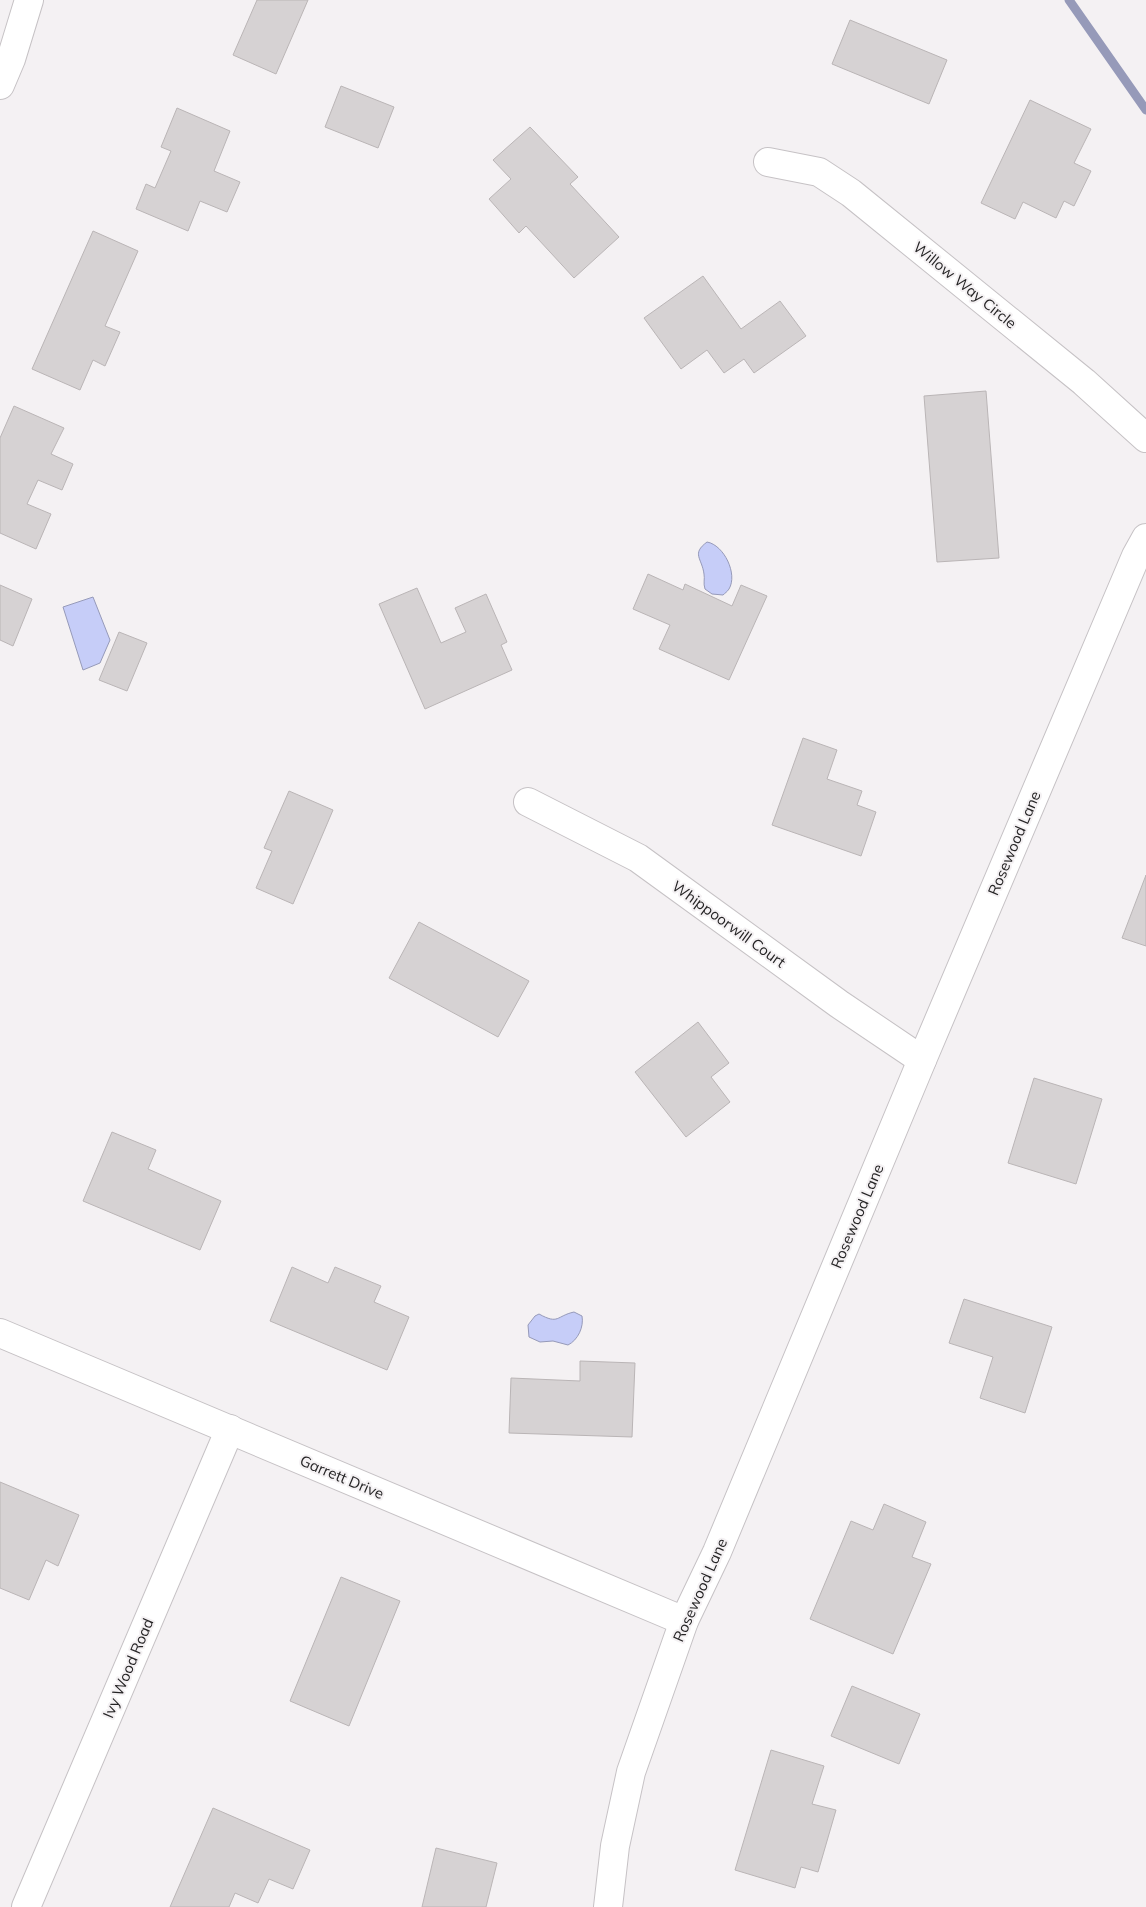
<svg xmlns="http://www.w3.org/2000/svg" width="1146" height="1907" viewBox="0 0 1146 1907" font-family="Mulish,sans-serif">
<rect width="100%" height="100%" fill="#f4f1f3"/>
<g fill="#c6cdf8" stroke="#969ab9">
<path d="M707 542C724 545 738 574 729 589 727 592 725 593 723 595L712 594 705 589C703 583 705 579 704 574 702 558 691 554 707 542Z"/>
<path d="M93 597 110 640 100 663 83 670 63 607Z"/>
<path d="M574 1312 582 1316C584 1327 578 1340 568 1345L553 1341 540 1342 529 1337 528 1325 535 1316 539 1314C559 1325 556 1316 574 1312Z"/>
</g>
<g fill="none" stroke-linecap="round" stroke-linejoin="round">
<path stroke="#969ab9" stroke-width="9" d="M1069 0 1146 110"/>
</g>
<g fill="#d6d2d3" stroke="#bab5b6">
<path d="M257 0H308L276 74 233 55Z"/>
<path d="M850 20 947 60 929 104 832 64Z"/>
<path d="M341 86 394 107 378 148 325 127Z"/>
<path d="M1030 100 1091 129 1074 163 1091 171 1074 206 1064 201 1056 218 1023 202 1015 219 981 203Z"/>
<path d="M177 108 230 131 214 171 240 182 227 212 200 201 188 231 136 209 146 184 155 188 171 151 161 147Z"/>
<path d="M530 127 578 177 570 184 619 237 574 278 526 226 519 233 489 199 511 179 493 160Z"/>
<path d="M93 231 138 251 105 326 120 332 105 366 93 360 80 390 32 369Z"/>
<path d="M703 276 741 329 780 301 806 336 754 373 744 359 724 373 707 350 681 369 644 318Z"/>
<path d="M986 391 999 558 937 562 924 396Z"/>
<path d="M14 406 64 428 51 454 73 464 62 490 38 480 27 504 51 514 36 549 0 533V438Z"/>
<path d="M648 574 683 590 685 584 732 606 741 585 767 596 729 680 659 649 670 625 633 609Z"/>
<path d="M0 585 32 599 13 646 0 640Z"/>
<path d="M417 588 441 643 466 632 455 608 486 594 507 642 501 645 512 670 425 709 379 604Z"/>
<path d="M119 632 147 643 127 691 99 680Z"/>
<path d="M803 738 837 750 827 779 862 791 857 805 876 812 861 856 772 825Z"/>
<path d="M289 791 333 810 293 904 256 888 272 851 264 848Z"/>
<path d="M1146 875V946L1122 938Z"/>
<path d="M419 922 529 981 498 1037 389 978Z"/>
<path d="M698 1022 729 1063 711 1077 730 1102 686 1137 635 1072Z"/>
<path d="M1034 1078 1102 1099 1076 1184 1008 1163Z"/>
<path d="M112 1132 156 1150 148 1169 221 1201 200 1250 83 1201Z"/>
<path d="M292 1267 328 1283 335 1267 381 1286 374 1302 409 1317 387 1370 270 1321Z"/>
<path d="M964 1299 1052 1327 1025 1413 980 1398 993 1357 949 1343Z"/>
<path d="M580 1361 635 1363 632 1437 509 1433 511 1378 580 1381Z"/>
<path d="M0 1482 79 1515 58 1566 46 1560 29 1600 0 1588Z"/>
<path d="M884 1504 926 1522 912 1557 931 1564 893 1654 810 1619 851 1521 873 1530Z"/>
<path d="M341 1577 400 1601 349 1726 290 1701Z"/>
<path d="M852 1686 920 1714 899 1764 831 1736Z"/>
<path d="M771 1750 824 1766 812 1804 836 1810 818 1872 801 1867 795 1888 735 1870Z"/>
<path d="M213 1808 310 1850 293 1889 269 1879 258 1903 235 1893 229 1907H170Z"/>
<path d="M436 1848 497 1863 486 1907H422Z"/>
</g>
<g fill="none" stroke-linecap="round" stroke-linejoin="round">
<defs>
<g id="street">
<path d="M0 85 11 59 29 0"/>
<path d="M768 162 819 172 851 193 1084 382 1146 438"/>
<path d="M528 802 638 858 839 1004 922 1060"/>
<path d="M0 1333 684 1621"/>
<path d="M26 1907 230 1429"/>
<path d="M608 1907 615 1846 631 1772 684 1621 717 1552 922 1060 1136 556 1146 538"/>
</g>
</defs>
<use href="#street" stroke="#c6c2c5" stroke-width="30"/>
<use href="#street" stroke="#fff" stroke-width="28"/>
</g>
<g text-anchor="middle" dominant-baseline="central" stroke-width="4" stroke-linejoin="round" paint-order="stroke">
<g font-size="15" fill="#252425" stroke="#f4f1f3">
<text transform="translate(965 285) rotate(39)">Willow Way Circle</text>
<text transform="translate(1014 843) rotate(-67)">Rosewood Lane</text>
<text transform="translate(729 924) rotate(36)">Whippoorwill Court</text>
<text transform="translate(857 1216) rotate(-67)">Rosewood Lane</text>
<text transform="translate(342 1477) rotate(23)">Garrett Drive</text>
<text transform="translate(700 1590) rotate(-66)">Rosewood Lane</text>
<text transform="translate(128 1668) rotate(-67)">Ivy Wood Road</text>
</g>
</g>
</svg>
